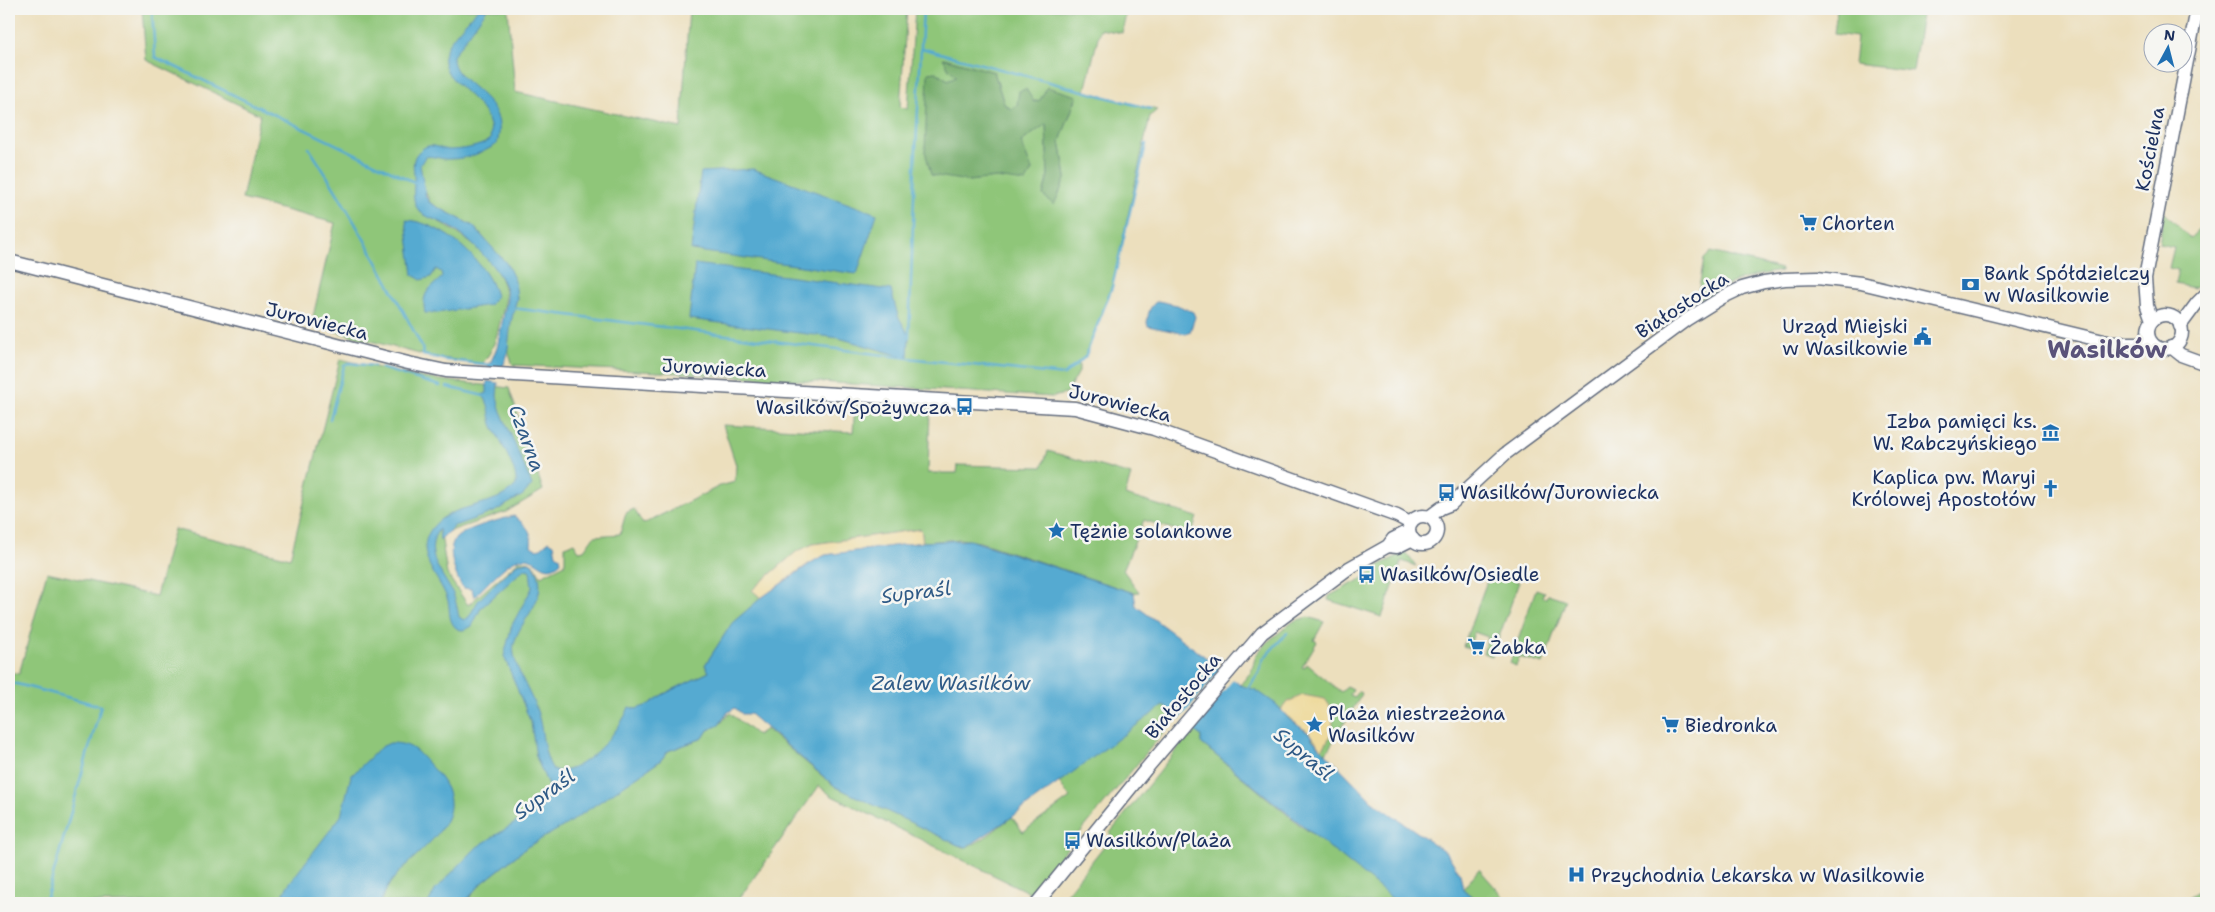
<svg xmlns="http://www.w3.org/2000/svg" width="2215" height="912" viewBox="0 0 2215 912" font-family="'Shantell Sans',sans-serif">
<rect width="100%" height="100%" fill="#f6f6f2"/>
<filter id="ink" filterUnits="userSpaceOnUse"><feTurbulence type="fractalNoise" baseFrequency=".02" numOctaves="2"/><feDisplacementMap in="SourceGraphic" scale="10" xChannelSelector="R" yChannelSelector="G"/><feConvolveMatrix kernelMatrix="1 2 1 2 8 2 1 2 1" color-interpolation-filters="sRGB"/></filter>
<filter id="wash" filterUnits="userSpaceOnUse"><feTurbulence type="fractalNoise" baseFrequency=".0096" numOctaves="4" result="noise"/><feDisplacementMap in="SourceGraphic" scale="20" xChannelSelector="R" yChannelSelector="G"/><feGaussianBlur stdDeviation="1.12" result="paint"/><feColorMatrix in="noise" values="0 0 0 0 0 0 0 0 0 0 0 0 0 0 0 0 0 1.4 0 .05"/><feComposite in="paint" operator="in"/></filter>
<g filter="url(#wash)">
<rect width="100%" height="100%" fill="#ecdfbd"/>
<g fill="#8fc679" stroke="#557a6c" fill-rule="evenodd">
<path d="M142 9H508L515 92 681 128 689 9H907L900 107 908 109 915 9H1127L1122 33 1100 29 1085 91 1157 110 1150 116 1112 287 1085 357 1079 362V372L1066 394 1052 397 680 373 513 365C501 336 507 325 517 298L484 238 473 226 430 203 426 192 420 212C450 226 499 256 505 292 507 300 502 313 500 322 496 339 493 351 482 364L423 355 311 325 335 223 242 199 260 115 146 60ZM944 58 994 72 1004 104 1011 109C1024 100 1060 98 1077 96L1060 141 1066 177 1054 204 1043 195 1048 175 1046 124 1021 142 1032 170 1026 181 996 178 968 181 936 72 948 80 957 76 949 69Z"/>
<path d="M1837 9H1923L1913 71 1854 64 1857 37 1834 34Z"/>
<path d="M2164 212 2190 238 2206 223V277L2195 288 2175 284 2178 270 2169 268 2174 247 2159 244Z"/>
<path d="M1711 252 1781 269V271C1763 274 1746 277 1730 284 1718 289 1709 297 1697 299L1704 259Z"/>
<path d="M340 359 424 378 509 388 543 490 506 512 441 534 447 574 468 605 519 561C534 560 534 565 541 576L565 564V546L574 543 579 551 584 550 594 536 620 534 626 513 634 509 643 524 720 486 735 482 736 465 723 425 853 432 855 406 930 409 928 473H957L958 465 1042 467 1048 451 1131 475 1125 495 1197 517 1191 535 1144 520 1123 570 1139 592 1134 593 980 542 960 539 923 542 921 529 813 544 796 552 752 590 761 598 732 624 705 665 709 672 662 695 432 903H9V672L19 674 47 572 156 596 174 529 290 558Z"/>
<path d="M1405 552 1416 566 1402 561 1382 617 1328 600 1329 596 1371 574 1376 567Z"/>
<path d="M1490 573 1497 575 1496 579 1502 581 1504 577 1519 582 1492 656 1483 653 1488 637 1474 632 1469 648 1463 646Z"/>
<path d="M1536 589 1544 592 1542 597 1546 598 1548 594 1566 600 1543 664 1519 657 1516 666 1510 663Z"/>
<path d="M1308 617 1324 622 1314 640 1317 642 1302 667 1304 668 1307 664 1341 692 1347 687 1353 690 1350 695 1355 697 1359 691 1362 694 1326 753 1289 719 1276 704 1240 685 1251 672 1256 655 1266 643 1294 621Z"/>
<path d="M1164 704 1177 716 1030 893 832 796 819 786 736 903H465L481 884 527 847 660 761 668 751 703 738 708 730 719 725 730 713 757 735 766 729 832 784 963 847C977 847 1000 825 1012 817L1023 832 1070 798 1059 782Z"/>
<path d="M1193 729 1201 736V743L1301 826 1413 903H1059L1111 837 1110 833Z"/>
<path d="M1479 869 1509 903H1480L1463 889Z"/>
<path d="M2206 871V890L2203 892 2197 903H2178L2203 888Z"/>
</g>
<path fill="#73ab69" stroke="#476d64" d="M943 58 994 72 1004 104 1011 109 1017 105 1019 91 1026 89 1034 102 1040 100 1047 87 1077 96 1060 141 1066 177 1054 205 1043 195 1048 175 1046 124 1021 142 1032 170 1026 182 996 178 968 181 931 175 925 151 928 73 936 72 948 80 956 76 949 69Z"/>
<g fill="#eeda9e" stroke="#84847e">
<path d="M921 529 923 542 825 555 808 564 761 598 752 590 796 552 813 544Z"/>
<path d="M1303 695 1325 699C1338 714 1334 735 1322 749L1306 730 1301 728 1281 710 1287 702Z"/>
</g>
<g fill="#55aad1" stroke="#386c98">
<path d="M478 9H487L453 56C450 86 512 94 497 144 483 153 466 159 450 159 441 160 434 155 425 157L420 165 426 197 430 203 473 226 507 264 515 281 517 298 511 322 507 356 502 369 488 368 497 348 507 299C509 275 467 236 447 225 438 220 422 217 417 208 411 198 415 185 414 174 413 165 412 156 421 150 431 141 438 149 449 150 461 150 480 147 490 140 499 100 434 84 445 52 450 37 467 22 478 9Z"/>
<path d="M753 169 877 214 857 274 691 250 701 172Z"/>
<path d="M406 220C442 222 487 261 496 296L490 305 437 313H425C421 292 429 290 442 277L441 272 436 269 431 277 421 280 413 275Z"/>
<path d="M695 264 891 290 898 316 909 335 908 358 839 338 689 319Z"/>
<path d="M1158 301 1177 305 1193 312 1195 317 1190 332 1186 334 1148 326 1147 323C1148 315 1149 305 1158 301Z"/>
<path d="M487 381 498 383 497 396 500 409 532 485 523 495 494 512 454 526 440 540 439 529C423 552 440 570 451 590 456 599 457 608 459 617L464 620 469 617 478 601 499 580 517 564 529 562C534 565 536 568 538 574 547 602 520 619 514 644 510 661 530 691 536 708 544 728 541 751 553 770 579 779 621 730 629 707L636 709 648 705 662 695 709 672 705 665 732 623 761 598 817 559 826 555 923 542 970 540 1134 593 1136 606 1204 656 1240 685 1256 690 1276 704 1289 719 1310 734 1312 739 1372 801 1447 853 1460 874 1463 889 1479 903H1398L1201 743V736L1164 705 1012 817 967 847 958 845 836 787 750 714H742L735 708 727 713 719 725 708 730 703 738 668 751 660 761 564 826 527 847 481 884 464 903H428L436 889 477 847 542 806 549 794 548 785 536 757 531 723 504 656 512 625 532 588 530 570 524 569 481 608 472 626C466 630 460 632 455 627 447 618 451 608 447 598 439 577 415 556 430 531 449 501 495 510 516 485 519 471 498 439 492 424 489 414 490 402 482 395L487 393Z"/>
<path d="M514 516C525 525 533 530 531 546L536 549 541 548 549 541 554 544 556 554 560 557 561 562C543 579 538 553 519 559 506 562 485 587 474 597L472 589 463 588C456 578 445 548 456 538 468 527 499 520 514 516Z"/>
<path d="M390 743C414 743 418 753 433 769 478 817 423 844 395 877 388 885 384 894 380 903H279L288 885 341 816 351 776 381 747Z"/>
</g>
<path fill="#ecdfbd" d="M1222 667 1235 677 1191 731 1179 721Z"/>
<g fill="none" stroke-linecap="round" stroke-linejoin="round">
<g stroke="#55aad1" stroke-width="2.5">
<path d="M152 9 155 57 416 183"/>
<path d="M921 48 1151 109"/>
<path d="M309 148C351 212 387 279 422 347L423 355 447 360 492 365"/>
<path d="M512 308 908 358 1064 375 1085 357 1112 287 1146 144"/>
<path d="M909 337 915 167 923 9"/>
<path d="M381 368 440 386"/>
<path d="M447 387 484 396"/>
<path d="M330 419 344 366 349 363 374 366"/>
<path d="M9 682 101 706 46 900"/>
<path d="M1249 687 1259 672 1263 659 1287 633"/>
</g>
</g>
</g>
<g filter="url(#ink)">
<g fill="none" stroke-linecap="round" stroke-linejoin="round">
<defs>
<g id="secondary">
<path d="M9 261 408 363 446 371 1075 408 1154 429 1397 516 1410 523"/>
<circle cx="2165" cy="332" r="17"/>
<path d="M2152 320 2147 306 2145 278 2197 9"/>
<path d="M2180 326 2197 303 2206 294"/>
<path d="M2171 347 2181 355 2206 364"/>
<circle cx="1423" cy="530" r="14"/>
<path d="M1429 517 1441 508 1451 504 1505 454 1686 320 1723 297 1742 288 1764 282 1785 279 1817 278 1861 283 2112 343H2152"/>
<path d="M1388 546 1397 547 1413 539"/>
<path d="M1037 903 1146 769 1262 633 1349 568 1388 546 1393 539 1409 531"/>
</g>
</defs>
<use href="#secondary" stroke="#646d7f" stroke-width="15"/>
<use href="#secondary" stroke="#fff" stroke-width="12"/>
</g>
</g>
<defs>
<symbol id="supermarket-bare" viewBox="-9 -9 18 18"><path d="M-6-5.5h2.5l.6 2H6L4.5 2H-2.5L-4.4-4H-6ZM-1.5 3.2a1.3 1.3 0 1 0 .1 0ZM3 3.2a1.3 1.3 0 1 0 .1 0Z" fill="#1f6fb2" stroke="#f6f6f2" stroke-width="2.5" paint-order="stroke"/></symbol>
<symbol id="bank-bare" viewBox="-9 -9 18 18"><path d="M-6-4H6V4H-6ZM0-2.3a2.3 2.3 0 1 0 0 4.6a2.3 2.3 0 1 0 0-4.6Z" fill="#1f6fb2" stroke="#f6f6f2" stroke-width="2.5" paint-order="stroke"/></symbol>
<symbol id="civic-bare" viewBox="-9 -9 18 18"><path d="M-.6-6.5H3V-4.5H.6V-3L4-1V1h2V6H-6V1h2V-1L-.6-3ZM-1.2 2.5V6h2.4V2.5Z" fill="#1f6fb2" stroke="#f6f6f2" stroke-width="2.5" paint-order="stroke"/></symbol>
<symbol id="bus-bare" viewBox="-9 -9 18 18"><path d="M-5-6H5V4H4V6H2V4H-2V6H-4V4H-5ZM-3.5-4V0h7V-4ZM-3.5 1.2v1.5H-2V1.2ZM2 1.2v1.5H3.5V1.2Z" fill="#1f6fb2" stroke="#f6f6f2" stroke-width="2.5" paint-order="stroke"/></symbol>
<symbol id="museum-bare" viewBox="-9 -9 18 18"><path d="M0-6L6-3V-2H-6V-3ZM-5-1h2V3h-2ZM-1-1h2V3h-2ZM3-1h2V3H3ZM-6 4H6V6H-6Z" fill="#1f6fb2" stroke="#f6f6f2" stroke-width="2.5" paint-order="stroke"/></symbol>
<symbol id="church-bare" viewBox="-9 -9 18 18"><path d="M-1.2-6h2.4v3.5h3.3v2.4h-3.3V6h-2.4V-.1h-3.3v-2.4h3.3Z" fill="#1f6fb2" stroke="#f6f6f2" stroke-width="2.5" paint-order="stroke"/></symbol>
<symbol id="sight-bare" viewBox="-9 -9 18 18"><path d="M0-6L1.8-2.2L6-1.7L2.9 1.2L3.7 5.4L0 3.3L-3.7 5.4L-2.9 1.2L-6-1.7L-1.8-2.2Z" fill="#1f6fb2" stroke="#f6f6f2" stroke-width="2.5" paint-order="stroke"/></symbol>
<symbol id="hospital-bare" viewBox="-9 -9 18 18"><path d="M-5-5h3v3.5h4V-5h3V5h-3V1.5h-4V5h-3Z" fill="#1f6fb2" stroke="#f6f6f2" stroke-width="2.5" paint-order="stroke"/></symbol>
</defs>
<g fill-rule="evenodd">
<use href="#supermarket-bare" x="1796" y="210" width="25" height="25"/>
<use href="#bank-bare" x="1958" y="272" width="25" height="25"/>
<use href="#civic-bare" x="1910" y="324" width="25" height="25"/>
<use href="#bus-bare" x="952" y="394" width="25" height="25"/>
<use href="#museum-bare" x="2038" y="420" width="25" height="25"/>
<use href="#church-bare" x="2038" y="476" width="25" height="25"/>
<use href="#bus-bare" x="1434" y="480" width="25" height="25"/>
<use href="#sight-bare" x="1044" y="518" width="25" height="25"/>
<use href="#bus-bare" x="1354" y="562" width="25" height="25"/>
<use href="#supermarket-bare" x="1464" y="634" width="25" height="25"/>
<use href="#sight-bare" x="1302" y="712" width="25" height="25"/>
<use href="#supermarket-bare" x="1658" y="712" width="25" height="25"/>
<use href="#bus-bare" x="1060" y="828" width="25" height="25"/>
<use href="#hospital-bare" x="1564" y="862" width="25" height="25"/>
</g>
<g text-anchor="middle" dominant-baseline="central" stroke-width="5" stroke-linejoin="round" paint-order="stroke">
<g font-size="19" fill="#1b2f5e" stroke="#f6f6f2">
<text transform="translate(2150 149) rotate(-79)">Kościelna</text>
<text transform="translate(1682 305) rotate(-33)">Białostocka</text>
<text transform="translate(317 321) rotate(14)">Jurowiecka</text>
<text transform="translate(714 368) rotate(3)">Jurowiecka</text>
<text transform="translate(1120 403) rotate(14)">Jurowiecka</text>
<text transform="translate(1183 696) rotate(-50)">Białostocka</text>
</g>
<g font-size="19" fill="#1b2f5e" stroke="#f6f6f2" text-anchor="start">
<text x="1822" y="223">Chorten</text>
<text x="1984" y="273">Bank Spółdzielczy<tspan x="1984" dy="22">w Wasilkowie</tspan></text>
<text x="1908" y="326" text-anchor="end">Urząd Miejski<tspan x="1908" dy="22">w Wasilkowie</tspan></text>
<text x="951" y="407" text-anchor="end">Wasilków/Spożywcza</text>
<text x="2037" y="421" text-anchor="end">Izba pamięci ks.<tspan x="2037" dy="22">W. Rabczyńskiego</tspan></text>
<text x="2036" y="477" text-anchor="end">Kaplica pw. Maryi<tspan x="2036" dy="22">Królowej Apostołów</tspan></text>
<text x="1460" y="492">Wasilków/Jurowiecka</text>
<text x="1070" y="531">Tężnie solankowe</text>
<text x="1380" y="574">Wasilków/Osiedle</text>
<text x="1490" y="647">Żabka</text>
<text x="1328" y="713">Plaża niestrzeżona<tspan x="1328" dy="22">Wasilków</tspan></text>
<text x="1685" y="725">Biedronka</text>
<text x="1086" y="840">Wasilków/Plaża</text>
<text x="1591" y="875">Przychodnia Lekarska w Wasilkowie</text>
</g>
<g font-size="20" font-style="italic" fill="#2f5a86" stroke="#f6f6f2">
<text transform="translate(527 438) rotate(70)">Czarna</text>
<text transform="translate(916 592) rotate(-7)">Supraśl</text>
<text x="951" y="683">Zalew Wasilków</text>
<text transform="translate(1304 754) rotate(40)">Supraśl</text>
<text transform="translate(544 794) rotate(-36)">Supraśl</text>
</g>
<g font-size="24" font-weight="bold" fill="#5a537a" stroke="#f6f6f2">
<text x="2107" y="350">Wasilków</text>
</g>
</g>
<rect width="2215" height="912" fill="none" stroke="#f6f6f2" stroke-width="30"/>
<g transform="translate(2168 48) rotate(7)"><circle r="24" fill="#f6f6f2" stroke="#9ea6b7"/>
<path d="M0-4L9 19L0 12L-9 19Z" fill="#1f6fb2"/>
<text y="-8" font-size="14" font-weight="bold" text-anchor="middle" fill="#1b2f5e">N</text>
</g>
</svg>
